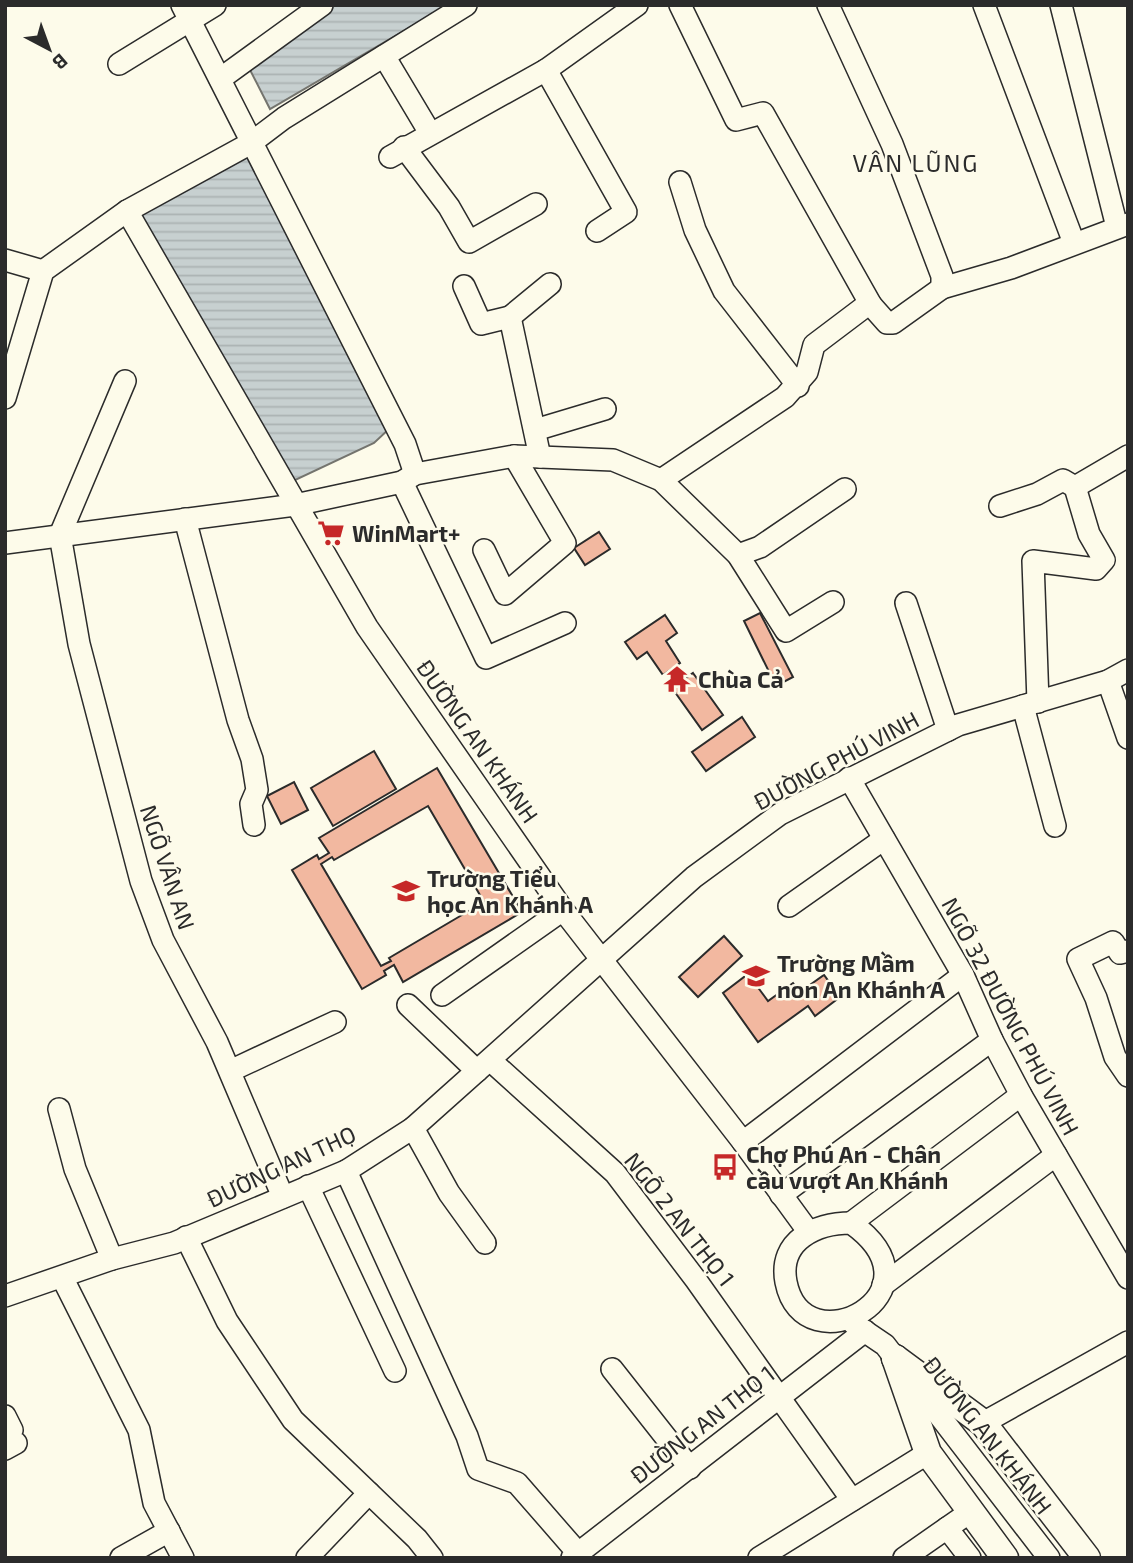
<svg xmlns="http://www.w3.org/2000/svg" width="1133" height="1563" viewBox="0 0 1133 1563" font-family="'Exo 2',sans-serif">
<defs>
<pattern id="water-rules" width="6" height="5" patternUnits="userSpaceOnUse" patternTransform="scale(1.75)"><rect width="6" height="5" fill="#c7d0d0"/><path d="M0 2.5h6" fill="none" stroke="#abb3b3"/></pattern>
</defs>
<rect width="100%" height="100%" fill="#fdfbea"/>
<g fill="url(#water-rules)" stroke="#74746e" stroke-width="2">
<path d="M326 5H448L270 109 246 62Z"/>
<path d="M239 148 258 157 390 428 374 443 291 482 137 209Z"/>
</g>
<g fill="#f2b8a0" stroke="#2b2b2b" stroke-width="2" fill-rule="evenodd">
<path d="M599 532 610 549 585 565 574 548Z"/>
<path d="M760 613 793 677 776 686 744 621Z"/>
<path d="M665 615 677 633 666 641 680 663 663 675 647 652 637 659 625 642Z"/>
<path d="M693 673 723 715 702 730 672 688Z"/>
<path d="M742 717 755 737 706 771 692 752Z"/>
<path d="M374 751 396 789 333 826 311 788Z"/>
<path d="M437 768 522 912 403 982 394 965 384 971 386 975 362 989 292 870 317 855 319 859 329 853 319 838ZM428 806 484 902 389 958 391 961 381 966 321 864 332 857 334 860Z"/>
<path d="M294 782 308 810 281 824 267 796Z"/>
<path d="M724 936 742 956 698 997 679 977Z"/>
<path d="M748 974 768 1001 793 983 800 992 824 975 840 997 815 1016 808 1006 758 1042 723 993Z"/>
</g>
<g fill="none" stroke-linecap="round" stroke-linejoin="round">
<defs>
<g id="minor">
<path d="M182 5 405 444 415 474"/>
<path d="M680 5 736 120 763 113 871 305"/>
<path d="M828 5 892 144 942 276V288"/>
<path d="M984 5 1074 243"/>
<path d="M1061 5 1117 227"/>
<path d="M384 56 430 133"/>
<path d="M119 64 215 5"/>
<path d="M546 70 626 212 597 231"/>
<path d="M220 79 322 5"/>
<path d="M404 147 449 207 469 242 536 204"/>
<path d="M390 157 546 70 637 5"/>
<path d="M680 182 695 230 724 291 798 386"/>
<path d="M127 211 367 627 563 910 743 1142 808 1231"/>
<path d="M5 260 43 271"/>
<path d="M464 286 481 324 510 317 540 457"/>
<path d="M510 317 550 284"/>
<path d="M125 381 60 535 79 644 141 881 163 940 217 1042 283 1197"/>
<path d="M5 398 43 271 127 211 251 143 284 118 466 5"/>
<path d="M535 430 605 409"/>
<path d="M661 480 785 397 807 372 814 345 863 308 871 305 887 323H893L942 288 1011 268 1128 224"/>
<path d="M402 482 486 658 565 623"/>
<path d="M1075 487 1128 456"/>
<path d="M1000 506 1037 494 1063 480 1075 487 1089 534 1104 560 1096 569 1033 561 1038 702"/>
<path d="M185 519 238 720 252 759 257 790 251 804 254 825"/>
<path d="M5 543 295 505 402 482 415 474 514 456 540 457 613 460 661 480 738 555 786 631 833 602"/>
<path d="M484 550 505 594 565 543 514 456"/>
<path d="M738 555 760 547 845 489"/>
<path d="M906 603 948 730"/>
<path d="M1108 681 1128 738"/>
<path d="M1023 706 1055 826"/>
<path d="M849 778 963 975 992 1040 1021 1095 1128 1278"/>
<path d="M789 906 884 839"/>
<path d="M1128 951 1120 953 1113 942 1078 959 1096 998 1115 1057 1128 1076"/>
<path d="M442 995 563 910"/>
<path d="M408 1005 477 1071"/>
<path d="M490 1060 615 1173 696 1280 852 1500"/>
<path d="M230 1071 335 1022"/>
<path d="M59 1109 75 1169 112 1259"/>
<path d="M413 1128 449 1193 485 1243"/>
<path d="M743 1142 963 975"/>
<path d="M346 1171 467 1436 478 1469 517 1483 578 1553"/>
<path d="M308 1186 395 1371"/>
<path d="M781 1195 992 1040"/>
<path d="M851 1223C950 1293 803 1370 786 1282 778 1240 817 1223 851 1223Z"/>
<path d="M851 1223 1021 1095"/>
<path d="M186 1237 227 1321 293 1420 417 1539 432 1558"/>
<path d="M63 1279 139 1430 154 1503 183 1558"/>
<path d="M883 1285 1056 1155"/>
<path d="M5 1296 112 1259 174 1243 346 1171 413 1128 694 877 780 814 958 725 1108 681 1128 670"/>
<path d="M854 1324 885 1345 1049 1558"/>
<path d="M612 1369 690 1468"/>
<path d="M5 1416 12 1430"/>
<path d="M983 1423 1128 1342"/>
<path d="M5 1449 16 1443"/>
<path d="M947 1528 970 1558"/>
<path d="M121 1558 169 1531"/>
<path d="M307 1558 369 1493"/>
<path d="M572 1558 865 1331"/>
<path d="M759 1558 928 1453"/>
<path d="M904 1558 970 1512"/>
</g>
<g id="major">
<path d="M895 1358 983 1423 1087 1558"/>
<path d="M895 1358 928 1453 1005 1558"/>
</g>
</defs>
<use href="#minor" stroke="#2b2b2b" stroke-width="24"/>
<use href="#major" stroke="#2b2b2b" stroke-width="29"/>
<use href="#minor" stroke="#fdfbea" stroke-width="21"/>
<use href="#major" stroke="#fdfbea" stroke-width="26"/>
</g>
<defs>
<symbol id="supermarket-bare" viewBox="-9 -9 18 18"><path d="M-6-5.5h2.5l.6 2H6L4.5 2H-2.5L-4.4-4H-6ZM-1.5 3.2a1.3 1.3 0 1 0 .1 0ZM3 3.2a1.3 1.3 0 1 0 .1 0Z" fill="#c62828" stroke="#fdfbea" stroke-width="2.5" paint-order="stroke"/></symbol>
<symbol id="temple-bare" viewBox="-9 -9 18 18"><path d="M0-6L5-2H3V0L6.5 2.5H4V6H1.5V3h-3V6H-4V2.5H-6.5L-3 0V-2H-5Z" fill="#c62828" stroke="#fdfbea" stroke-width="2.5" paint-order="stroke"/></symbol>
<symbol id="school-bare" viewBox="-9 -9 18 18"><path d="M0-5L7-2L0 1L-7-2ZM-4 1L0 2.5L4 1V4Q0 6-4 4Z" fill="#c62828" stroke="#fdfbea" stroke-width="2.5" paint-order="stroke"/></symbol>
<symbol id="bus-bare" viewBox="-9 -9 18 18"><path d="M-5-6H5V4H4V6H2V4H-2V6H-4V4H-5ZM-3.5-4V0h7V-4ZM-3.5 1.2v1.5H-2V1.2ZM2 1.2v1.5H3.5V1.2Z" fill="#c62828" stroke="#fdfbea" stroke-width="2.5" paint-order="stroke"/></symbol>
</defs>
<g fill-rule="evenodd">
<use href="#supermarket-bare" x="312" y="514" width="38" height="38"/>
<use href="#temple-bare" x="658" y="660" width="38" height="38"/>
<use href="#school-bare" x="387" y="872" width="38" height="38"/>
<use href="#school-bare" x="737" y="957" width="38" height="38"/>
<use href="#bus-bare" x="706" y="1148" width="38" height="38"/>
</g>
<g text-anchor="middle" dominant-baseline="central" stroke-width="5" stroke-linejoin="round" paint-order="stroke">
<g font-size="23" font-weight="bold" fill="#2b2b2b" stroke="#fdfbea" text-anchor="start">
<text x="352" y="533">WinMart+</text>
<text x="698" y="679">Chùa Cả</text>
<text x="427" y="878">Trường Tiểu<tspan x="427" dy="26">học An Khánh A</tspan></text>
<text x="777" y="963">Trường Mầm<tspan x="777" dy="26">non An Khánh A</tspan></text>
<text x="746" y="1154">Chợ Phú An - Chân<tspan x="746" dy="26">cầu vượt An Khánh</tspan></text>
</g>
<g font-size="23" fill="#2b2b2b" stroke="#fdfbea">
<text transform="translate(478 741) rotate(55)">ĐƯỜNG AN KHÁNH</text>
<text transform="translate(836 760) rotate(-28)">ĐƯỜNG PHÚ VINH</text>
<text transform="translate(168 867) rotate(72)">NGÕ VÂN AN</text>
<text transform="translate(1011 1016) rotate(62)">NGÕ 32 ĐƯỜNG PHÚ VINH</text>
<text transform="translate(281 1166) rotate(-25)">ĐƯỜNG AN THỌ</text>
<text transform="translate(680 1219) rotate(52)">NGÕ 2 AN THỌ 1</text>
<text transform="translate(702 1424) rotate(-38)">ĐƯỜNG AN THỌ 1</text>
<text transform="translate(988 1435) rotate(52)">ĐƯỜNG AN KHÁNH</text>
</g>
<g font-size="24" letter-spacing="2" fill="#2b2b2b" stroke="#fdfbea">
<text x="916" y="162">VÂN LŨNG</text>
</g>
</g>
<rect width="1133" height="1563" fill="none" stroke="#2b2b2b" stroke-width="14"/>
<g transform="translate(49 49) rotate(139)" stroke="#fdfbea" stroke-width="5" paint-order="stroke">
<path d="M0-5L12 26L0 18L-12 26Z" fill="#2b2b2b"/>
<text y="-10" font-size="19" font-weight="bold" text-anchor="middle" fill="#2b2b2b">B</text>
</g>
</svg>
